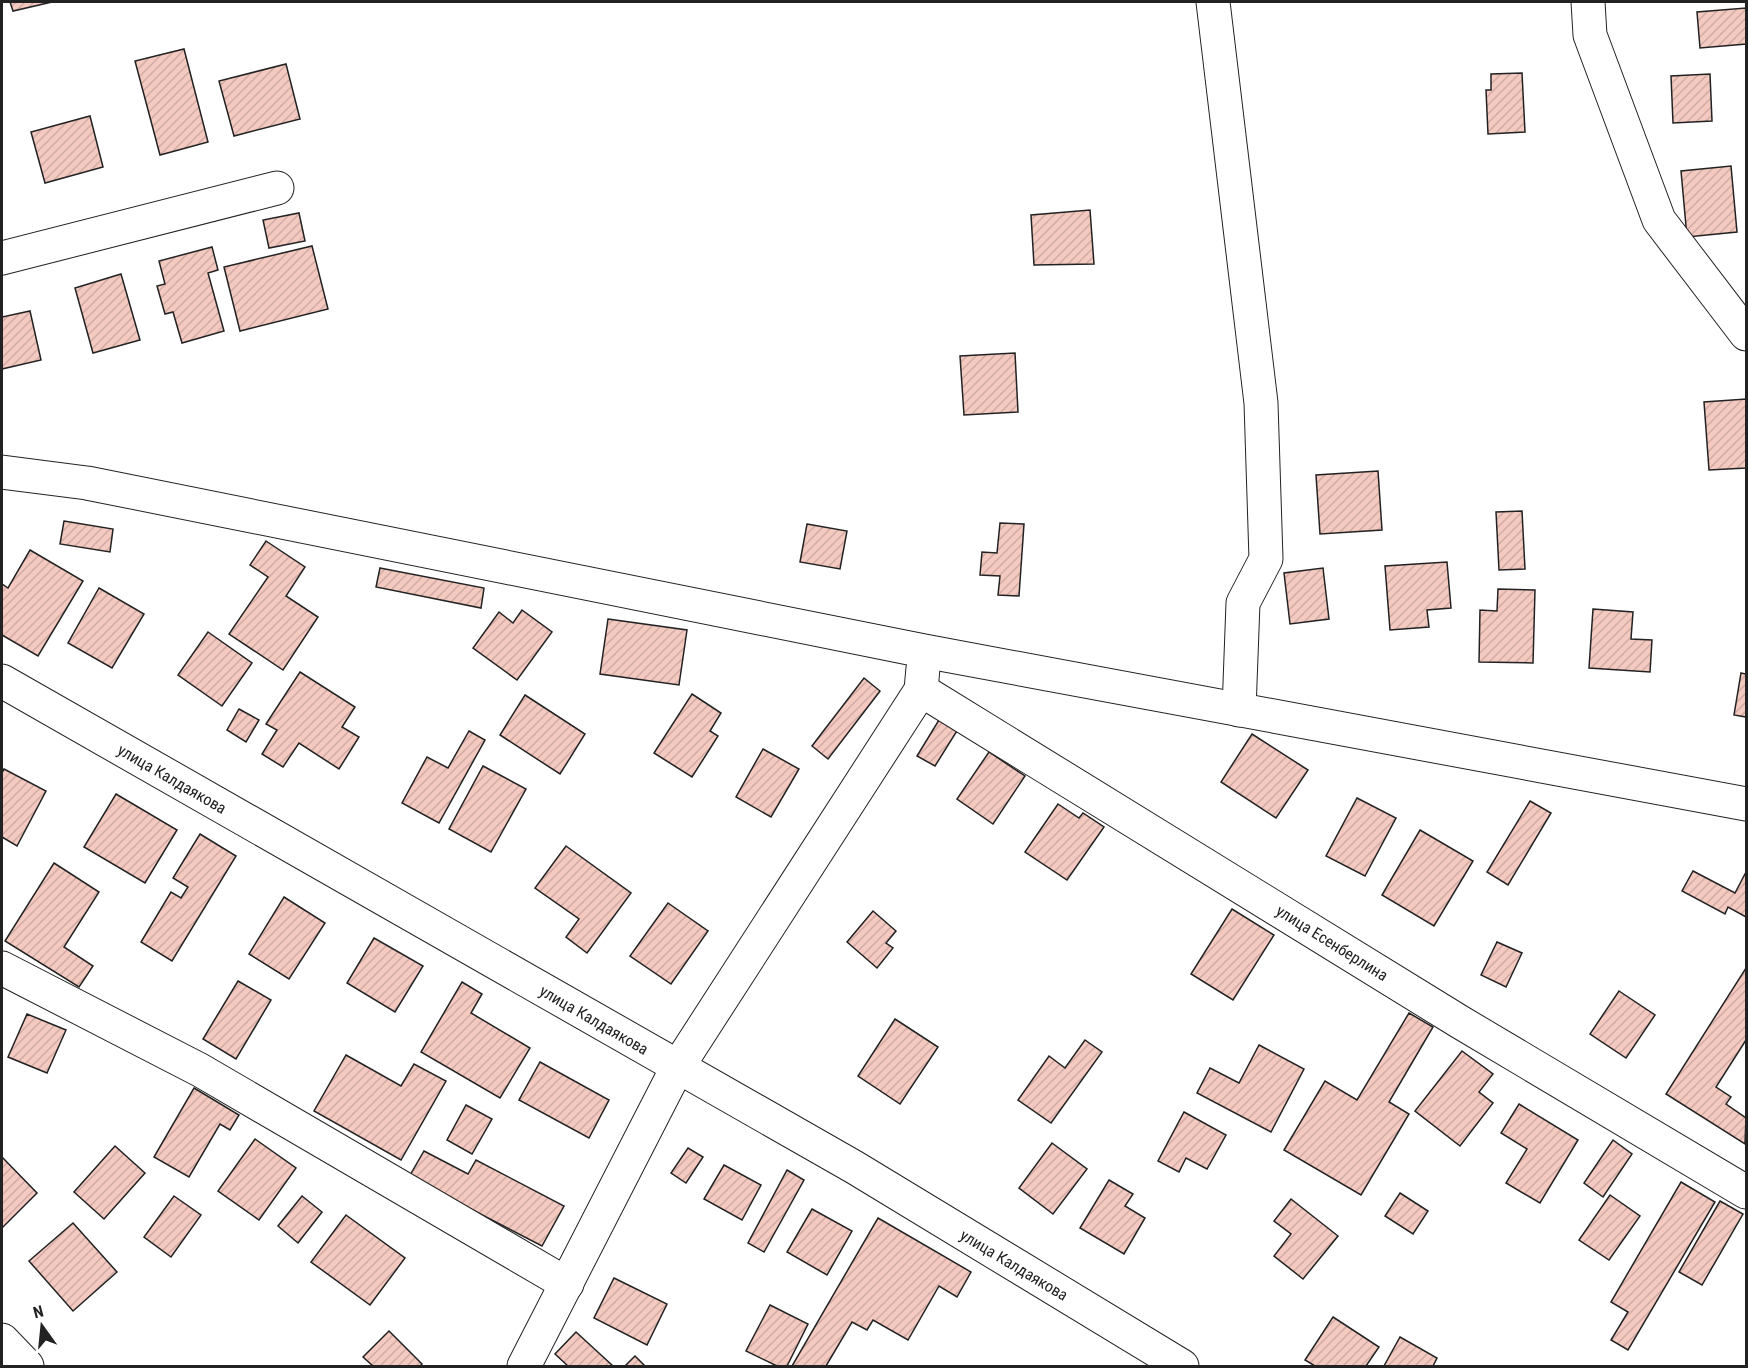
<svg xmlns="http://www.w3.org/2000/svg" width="1748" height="1368" viewBox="0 0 1748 1368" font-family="'Roboto Condensed',sans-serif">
<defs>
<pattern id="building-hatch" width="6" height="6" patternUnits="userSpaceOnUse" patternTransform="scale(1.5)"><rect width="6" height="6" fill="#f3c9c0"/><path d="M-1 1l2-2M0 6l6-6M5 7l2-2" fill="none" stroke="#d0aca5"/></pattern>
</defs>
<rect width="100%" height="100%" fill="#fff"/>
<g fill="url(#building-hatch)" stroke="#222" stroke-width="1.5">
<path d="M10 2H52L13 11Z"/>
<path d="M1746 8V44L1700 48 1697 12Z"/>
<path d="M184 49 208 142 160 155 135 61Z"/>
<path d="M286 64 300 119 234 136 219 81Z"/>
<path d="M1522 73 1525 132 1488 134 1486 90H1491V74Z"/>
<path d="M1710 74 1712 121 1673 123 1671 76Z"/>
<path d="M90 116 103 167 45 183 31 132Z"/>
<path d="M1731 166 1737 232 1687 237 1681 171Z"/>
<path d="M1090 210 1094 264 1034 265 1031 215Z"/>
<path d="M299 213 305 241 269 248 263 220Z"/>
<path d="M312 246 328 309 240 331 224 267Z"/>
<path d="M212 247 218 270 208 273 224 331 182 343 173 312 165 314 157 286 165 284 159 261Z"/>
<path d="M121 274 140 340 93 353 75 288Z"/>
<path d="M30 311 41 360 2 369V317Z"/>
<path d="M1015 353 1018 412 964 415 960 356Z"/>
<path d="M1746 399V468L1709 470 1704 402Z"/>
<path d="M1378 471 1382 530 1320 534 1316 475Z"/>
<path d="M1522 511 1525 569 1499 570 1496 512Z"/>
<path d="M64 521 113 529 110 552 60 544Z"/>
<path d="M1000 523 1024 524 1019 596 998 595 1000 576 980 575 982 552 997 553Z"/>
<path d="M807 524 847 531 840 569 800 562Z"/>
<path d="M266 541 305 567 286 596 318 617 283 670 229 634 268 577 250 565Z"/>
<path d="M30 550 83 581 38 656 2 635V584L8 588Z"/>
<path d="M1447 562 1451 608 1427 610 1429 627 1390 630 1385 566Z"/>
<path d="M380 568 484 588 481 608 376 587Z"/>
<path d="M1323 568 1329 619 1290 624 1284 573Z"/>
<path d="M99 588 144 614 112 668 68 643Z"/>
<path d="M1498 589 1535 590 1533 663 1479 662 1480 610 1497 611Z"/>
<path d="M1593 609 1633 612 1631 639 1652 640 1650 672 1589 668Z"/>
<path d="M522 610 552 632 517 680 473 648 499 612 513 623Z"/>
<path d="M608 619 687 630 679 685 600 674Z"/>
<path d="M208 632 252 663 222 706 178 675Z"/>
<path d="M300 672 355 707 342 727 359 737 339 769 299 743 283 767 262 754 277 730 266 724Z"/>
<path d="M1741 673 1746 674V717L1734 715Z"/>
<path d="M864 678 880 691 828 759 812 746Z"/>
<path d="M692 694 721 713 710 731 718 736 692 777 654 753Z"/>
<path d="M525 695 585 734 560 774 500 735Z"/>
<path d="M239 709 259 720 246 742 227 730Z"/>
<path d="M942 715 960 726 935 766 917 756Z"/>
<path d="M469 731 485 740 439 823 402 803 427 757 448 768Z"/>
<path d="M1252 734 1308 770 1276 818 1221 782Z"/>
<path d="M763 749 799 769 771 817 736 797Z"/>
<path d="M989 752 1025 776 993 824 957 799Z"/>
<path d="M483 766 526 789 491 852 449 829Z"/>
<path d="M4 769 46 791 17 846 2 837V773Z"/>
<path d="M116 794 177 830 145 883 84 847Z"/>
<path d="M1357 798 1396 818 1365 876 1326 856Z"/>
<path d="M1530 801 1551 813 1508 885 1487 872Z"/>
<path d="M1058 804 1079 818 1083 813 1104 827 1067 880 1025 852Z"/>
<path d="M1420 830 1473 861 1434 926 1382 895Z"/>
<path d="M200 834 236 856 172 961 141 942 171 892 181 898 188 887 173 878Z"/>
<path d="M566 846 631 893 587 953 566 937 579 919 535 888Z"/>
<path d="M54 863 99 892 64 947 93 966 79 987 5 941Z"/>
<path d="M1693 871 1735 893 1746 872V917L1728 907 1725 914 1682 891Z"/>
<path d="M284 897 325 923 289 979 249 954Z"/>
<path d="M668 903 708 931 671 984 630 956Z"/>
<path d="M1232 909 1274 935 1233 1000 1191 974Z"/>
<path d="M873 911 896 931 886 943 893 948 877 968 847 942Z"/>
<path d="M374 938 423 966 395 1012 347 983Z"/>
<path d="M1497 942 1522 953 1506 987 1481 975Z"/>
<path d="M1746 968V1040L1716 1087 1731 1097 1726 1104 1746 1118 1745 1144 1666 1094Z"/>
<path d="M238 981 271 1000 236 1059 203 1039Z"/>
<path d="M462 982 482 994 471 1013 530 1048 500 1098 421 1052Z"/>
<path d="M1619 991 1655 1015 1626 1058 1590 1034Z"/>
<path d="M1409 1013 1433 1027 1389 1102 1409 1114 1361 1195 1284 1150 1325 1081 1357 1100Z"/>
<path d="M27 1014 66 1030 47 1073 8 1057Z"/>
<path d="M895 1019 938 1047 900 1104 858 1076Z"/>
<path d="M1085 1040 1102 1052 1051 1123 1018 1100 1049 1056 1065 1068Z"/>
<path d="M1259 1045 1304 1069 1271 1132 1197 1093 1210 1068 1239 1083Z"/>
<path d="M1462 1051 1493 1074 1479 1092 1493 1103 1460 1146 1415 1111Z"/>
<path d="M346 1055 401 1086 414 1064 446 1081 401 1160 314 1111Z"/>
<path d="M540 1062 609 1100 589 1138 519 1100Z"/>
<path d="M194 1088 239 1115 230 1130 220 1124 189 1177 154 1157Z"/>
<path d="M1519 1104 1578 1140 1540 1203 1506 1183 1527 1149 1501 1133Z"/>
<path d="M466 1105 492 1119 472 1154 447 1140Z"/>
<path d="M1184 1112 1226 1135 1207 1169 1186 1158 1179 1172 1158 1161Z"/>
<path d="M255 1139 296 1168 259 1220 218 1191Z"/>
<path d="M1613 1140 1632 1154 1603 1197 1584 1183Z"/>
<path d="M1052 1143 1087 1169 1053 1214 1019 1188Z"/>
<path d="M115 1146 145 1173 104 1219 74 1192Z"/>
<path d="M688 1148 703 1157 686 1183 671 1173Z"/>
<path d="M424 1151 468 1174 476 1160 564 1206 542 1246 409 1177Z"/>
<path d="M2 1157 37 1193 2 1228Z"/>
<path d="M724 1165 761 1185 742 1220 704 1199Z"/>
<path d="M787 1170 804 1180 764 1252 748 1243Z"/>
<path d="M1109 1180 1133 1194 1125 1206 1145 1218 1124 1254 1080 1228Z"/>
<path d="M1681 1182 1715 1202 1628 1350 1611 1340 1628 1312 1611 1302Z"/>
<path d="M1400 1193 1428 1211 1413 1234 1385 1216Z"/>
<path d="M1610 1195 1640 1216 1609 1260 1579 1240Z"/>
<path d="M174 1196 201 1215 171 1257 144 1237Z"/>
<path d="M302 1196 322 1212 298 1243 278 1226Z"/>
<path d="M1291 1199 1338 1236 1303 1279 1274 1256 1291 1234 1274 1221Z"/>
<path d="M1720 1201 1743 1214 1702 1285 1679 1272Z"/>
<path d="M812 1209 852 1231 827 1275 787 1252Z"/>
<path d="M346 1215 405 1258 370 1305 311 1262Z"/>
<path d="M878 1218 971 1272 957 1297 939 1286 908 1340 873 1320 867 1330 852 1322 826 1366H792Z"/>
<path d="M73 1223 117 1272 73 1311 29 1261Z"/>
<path d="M614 1278 667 1304 647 1345 594 1318Z"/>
<path d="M770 1305 808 1324 787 1366H777L746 1351Z"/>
<path d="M1333 1317 1379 1347 1366 1366H1315L1305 1360Z"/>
<path d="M389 1331 422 1364 420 1366H373L363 1357Z"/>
<path d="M576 1332 613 1366H568L555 1354Z"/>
<path d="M1400 1337 1437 1358 1433 1366H1384Z"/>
<path d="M635 1356 645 1366H625Z"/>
</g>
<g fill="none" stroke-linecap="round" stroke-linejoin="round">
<defs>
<g id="minor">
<path d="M1213 2 1261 403 1266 559 1243 603 1239 710"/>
<path d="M1588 2 1590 35 1659 220 1746 334"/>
<path d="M2 258 277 188"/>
<path d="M2 472 87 483 924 651 1746 804"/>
<path d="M2 681 854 1167 1182 1366"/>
<path d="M921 690 1460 1022 1746 1192"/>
<path d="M2 968 200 1070 567 1284"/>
<path d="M2 1340 27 1366"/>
<path d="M524 1366 677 1068 921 690 923 668"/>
</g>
</defs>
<use href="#minor" stroke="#222" stroke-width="35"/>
<use href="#minor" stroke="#fff" stroke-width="33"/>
</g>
<g text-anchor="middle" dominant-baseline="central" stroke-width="4.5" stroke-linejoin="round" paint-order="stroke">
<g font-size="16" fill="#222" stroke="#fff">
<text transform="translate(172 779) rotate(30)">улица Калдаякова</text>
<text transform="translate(1332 943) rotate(32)">улица Есенберлина</text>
<text transform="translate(594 1020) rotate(30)">улица Калдаякова</text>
<text transform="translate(1014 1265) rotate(31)">улица Калдаякова</text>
</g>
</g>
<rect width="1748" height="1368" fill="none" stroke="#222222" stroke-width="6"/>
<g transform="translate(42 1326) rotate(345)" stroke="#ffffff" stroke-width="4.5" paint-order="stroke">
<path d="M0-4.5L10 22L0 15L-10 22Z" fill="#222222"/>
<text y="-9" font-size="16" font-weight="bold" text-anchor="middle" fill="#222222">N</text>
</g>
</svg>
